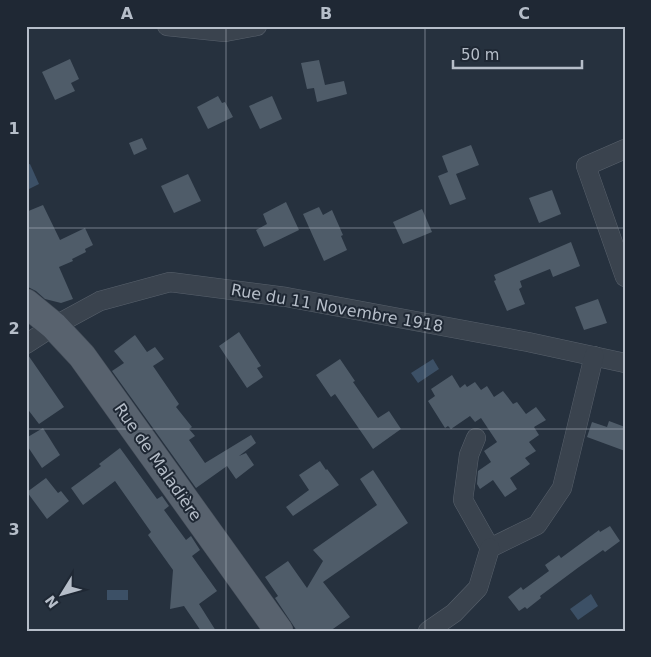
<svg xmlns="http://www.w3.org/2000/svg" width="651" height="657" viewBox="0 0 651 657" font-family="'DejaVu Sans',sans-serif">
<rect width="100%" height="100%" fill="#26313e"/>
<g fill="#3c5066">
<path d="M30 164 39 184 29 189 26 182V165Z"/>
<path d="M433 359 439 369 418 383 411 373Z"/>
<rect x="107" y="590" width="21" height="10"/>
<path d="M591 594 598 606 578 620 570 609Z"/>
</g>
<g fill="#4f5c69">
<path d="M70 59 79 79 71 83 75 91 55 100 42 72Z"/>
<path d="M319 60 325 85 344 81 347 94 317 102 314 88 307 89 301 63Z"/>
<path d="M218 96 222 103 225 102 233 117 208 129 197 107Z"/>
<path d="M272 96 282 119 260 129 249 106Z"/>
<path d="M142 138 147 149 134 155 129 143Z"/>
<path d="M471 145 479 165 456 174 466 199 450 205 438 176 448 172 442 156Z"/>
<path d="M188 174 201 201 174 213 161 186Z"/>
<path d="M552 190 561 214 539 223 529 198Z"/>
<path d="M286 202 299 230 264 247 256 230 267 224 263 214Z"/>
<path d="M43 205 60 240 85 228 93 245 85 249 86 252 72 259 73 261 59 267 73 299 61 303 45 299 36 291 26 286V212Z"/>
<path d="M319 207 323 215 332 210 343 235 341 236 347 250 324 261 303 214Z"/>
<path d="M422 209 432 232 403 244 393 222Z"/>
<path d="M571 242 580 266 553 277 550 269 520 281 522 287 519 289 525 304 507 311 494 281 496 280 494 275Z"/>
<path d="M598 299 607 323 584 330 575 307Z"/>
<path d="M239 332 261 366 257 368 263 377 247 388 219 346Z"/>
<path d="M135 335 147 352 155 347 164 359 153 366 179 404 176 407 192 427 189 429 195 436 189 440 205 463 251 435 256 443 239 456 246 453 254 465 236 479 227 466 196 488 112 371 124 363 114 351Z"/>
<path d="M26 355H28L64 407 39 424 26 407Z"/>
<path d="M340 359 355 381 353 382 378 418 389 411 401 429 373 449 335 394 331 397 316 375Z"/>
<path d="M452 375 460 388 465 384 467 387 475 382 481 390 487 386 494 397 503 391 513 404 517 402 526 414 536 407 546 420 534 427 539 435 529 442 536 451 525 458 530 464 510 478 517 489 505 497 493 480 480 489 477 484 478 471 491 462 484 451 497 442 481 418 475 422 470 416 451 429 448 426 445 428 428 401 435 396 431 389Z"/>
<path d="M609 421 625 427V451L587 437 592 422 607 427Z"/>
<path d="M43 428 60 455 42 468 26 444V438Z"/>
<path d="M120 448 157 499 162 496 169 506 164 510 186 540 191 536 200 550 192 556 217 591 199 604 216 631H201L184 606 170 609 173 570 148 535 151 532 115 481 83 505 71 488 101 466 99 464Z"/>
<path d="M320 461 326 470 327 469 339 485 293 516 286 507 309 490 299 475Z"/>
<path d="M373 470 408 523 323 582 350 617 330 631H297L275 598 278 596 265 577 288 561 307 588 323 561 313 550 377 505 360 479Z"/>
<path d="M46 478 58 493 61 491 69 501 47 519 27 492Z"/>
<path d="M610 526 620 541 605 552 603 550 579 567 540 596 541 598 527 609 525 607 519 611 508 597 521 587 523 590 549 571 545 565 559 555 561 558 599 530 600 532Z"/>
</g>
<g fill="none" stroke-linecap="round" stroke-linejoin="round">
<defs>
<g id="street">
<path d="M167 26 225 32 257 26"/>
<path d="M625 149 586 166 625 277"/>
<path d="M26 344 54 326 100 301 170 282 286 297 528 342 625 363"/>
<path d="M476 438 469 455 463 500 490 548 537 525 562 488 594 356"/>
<path d="M428 631 454 613 478 588 490 548"/>
</g>
<path id="primary" d="M26 303 54 326 82 356 279 631"/>
</defs>
<use href="#street" stroke="#58616c" stroke-width="20"/>
<use href="#primary" stroke="#434c57" stroke-width="29"/>
<use href="#street" stroke="#3a434e" stroke-width="19"/>
<use href="#primary" stroke="#58626e" stroke-width="28"/>
</g>
<path fill="none" stroke="#b6bec9" stroke-width="1" stroke-opacity="0.55" d="M226 26V631M425 26V631M26 228H625M26 429H625"/>
<g text-anchor="middle" dominant-baseline="central" stroke-width="4" stroke-linejoin="round" paint-order="stroke">
<g font-size="16" fill="#b6bec9" stroke="#1f2834">
<text transform="translate(337 308) rotate(10)">Rue du 11 Novembre 1918</text>
<text transform="translate(158 462) rotate(55)">Rue de Maladière</text>
</g>
</g>
<rect width="651" height="657" fill="none" stroke="#1f2834" stroke-width="55"/>
<g transform="translate(62 594) rotate(233)" stroke="#1f2834" stroke-width="4" paint-order="stroke">
<path d="M0-4L9 19L0 12L-9 19Z" fill="#b6bec9"/>
<text y="-8" font-size="14" font-weight="bold" text-anchor="middle" fill="#b6bec9">N</text>
</g>
<path d="M453 60v8h129v-8" fill="none" stroke="#b6bec9" stroke-width="2.5"/>
<text x="461" y="60" font-size="15" fill="#b6bec9" stroke="#1f2834" stroke-width="4" paint-order="stroke">50 m</text>
<rect x="28" y="28" width="596" height="602" fill="none" stroke="#b6bec9" stroke-width="2"/>
<g font-size="16" text-anchor="middle" font-weight="bold" fill="#b6bec9">
<text x="127" y="19">A</text>
<text x="326" y="19">B</text>
<text x="524" y="19">C</text>
<text x="14" y="134">1</text>
<text x="14" y="334">2</text>
<text x="14" y="535">3</text>
</g>
</svg>
